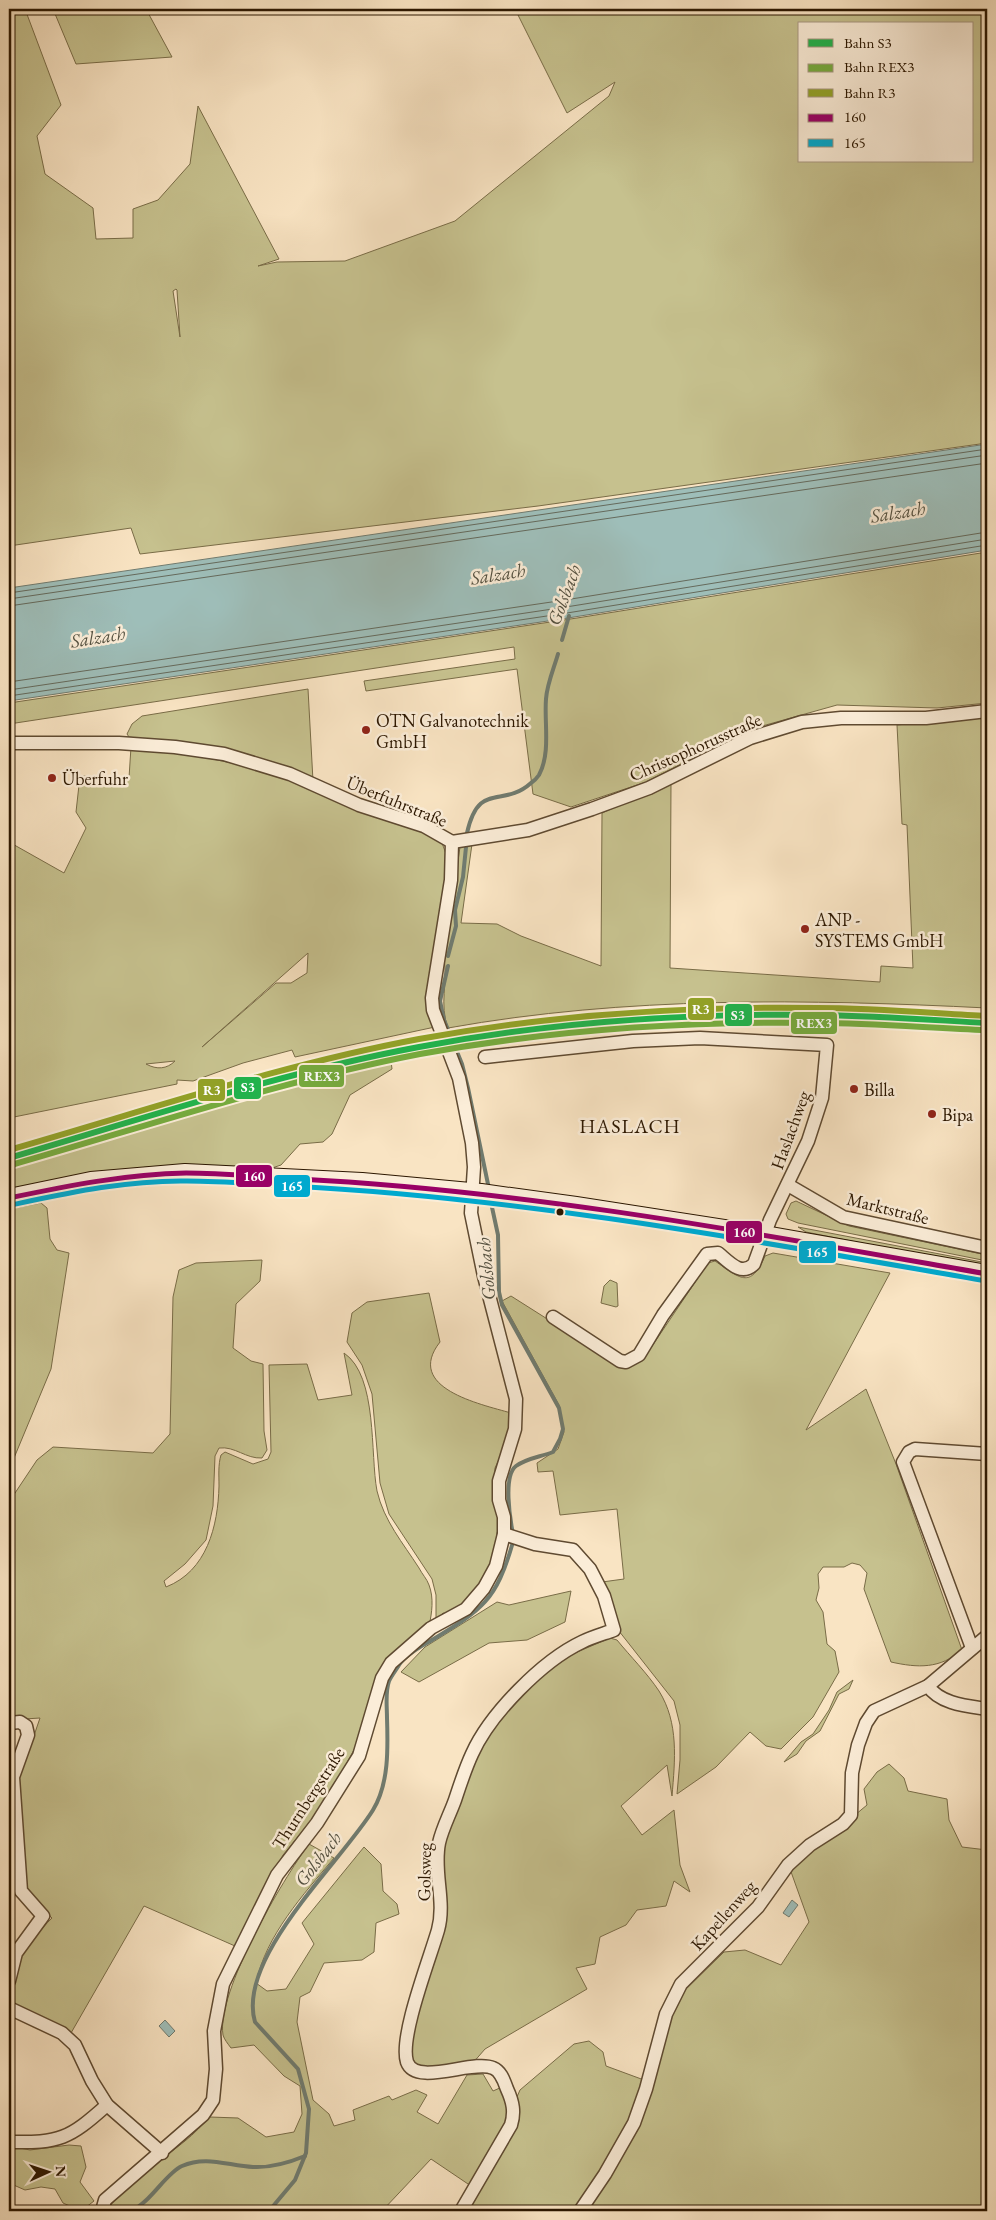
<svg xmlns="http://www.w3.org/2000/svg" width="996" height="2220" viewBox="0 0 996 2220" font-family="'EB Garamond',serif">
<rect width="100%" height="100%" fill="#f9e4c3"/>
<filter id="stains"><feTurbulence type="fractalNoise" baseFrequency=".004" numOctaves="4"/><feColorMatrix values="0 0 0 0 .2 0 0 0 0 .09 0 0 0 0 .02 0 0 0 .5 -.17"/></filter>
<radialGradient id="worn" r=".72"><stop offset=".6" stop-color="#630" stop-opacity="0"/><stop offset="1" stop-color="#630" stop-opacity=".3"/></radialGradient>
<g fill="#c6c18e" stroke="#796c47" fill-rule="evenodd">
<path d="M9 9H25L61 105 37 136 45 174 93 208 96 239 133 238V209L158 200 190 164 198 106 279 259 258 266 277 262 345 261 455 221 609 96 615 82 567 113 515 9H987V443L538 506 140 554 131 528 9 546ZM800 24H972V161H800ZM176 289 177 290 180 337 173 291Z"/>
<path d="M53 9H146L172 57 76 64Z"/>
<path d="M987 552V703L937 708 837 705 748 730 646 782 571 807 533 794 517 669 366 691 364 681 515 659 514 647 9 724V703L577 618Z"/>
<path d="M308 689 313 781 167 742 129 737 127 734 132 724 142 716Z"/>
<path d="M987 716V1008C808 999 626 996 448 1028 439 1004 448 983 444 958L460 847 472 844 461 923 497 924 521 936 601 966 602 813 671 783 670 968 880 982 881 966 913 968 907 825 902 824 897 725Z"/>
<path d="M131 747 184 753 270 771 425 833 442 843 449 862 435 1027 295 1057 292 1050 243 1063 193 1081 177 1080V1084L9 1118V842L64 873 86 828 76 812 80 776 129 778ZM308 953 307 973 291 983H276L202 1047ZM175 1061C167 1069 157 1070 146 1064Z"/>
<path d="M391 1061 392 1069 350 1095 332 1134 323 1142 300 1144 281 1165 272 1168 148 1167 91 1173 9 1190V1165L230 1100Z"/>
<path d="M796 1201 849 1226 987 1255V1261L798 1223 788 1219 786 1214 791 1203Z"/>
<path d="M41 1203 47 1208 50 1239 57 1250 69 1253 51 1369 9 1470V1209Z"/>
<path d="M798 1227 987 1263V1268L806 1232Z"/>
<path d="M773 1253 890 1273 806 1430 866 1389 896 1464 962 1650C940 1669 918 1668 891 1662L864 1589 867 1573 860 1565 852 1563 844 1567H823L818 1574 819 1588 816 1600 823 1612 827 1644 835 1651 839 1672 813 1717 781 1749 766 1746 750 1732 716 1767 677 1794 680 1760V1725L674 1701 615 1626 602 1582 624 1579 617 1509 560 1515 553 1471 538 1472 537 1463 558 1449 564 1432 559 1405 502 1301 511 1296 623 1367 642 1361 708 1263 715 1261C740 1278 750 1290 765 1256Z"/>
<path d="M262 1260 260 1281 236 1304 233 1348 251 1361 263 1364 264 1431 267 1450 262 1458C246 1459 235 1446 219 1448L215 1456 213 1506 206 1540 185 1564 164 1581 166 1587C207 1571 218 1526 219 1486 219 1475 218 1465 221 1455L225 1452 253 1464 268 1459 271 1452 269 1365 307 1364 318 1400 352 1395 344 1353C378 1376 370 1455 377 1491 384 1521 403 1543 419 1568 422 1574 427 1579 429 1585 434 1598 432 1613 429 1626L400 1646 384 1665 356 1746 324 1805 283 1855 235 1946 144 1906 71 2033 9 2004C9 1968 28 1942 52 1918L27 1893 16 1788 40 1718 9 1720V1502L37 1460 53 1447 153 1453 170 1434 173 1297 179 1270 196 1263Z"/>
<path d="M610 1280 617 1283 618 1306 616 1307 601 1303 604 1286Z"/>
<path d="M429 1293 440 1342C404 1388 480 1404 511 1413V1422L504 1449 495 1468 494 1494 500 1521 493 1564 470 1599 451 1615 443 1613 436 1620V1595L432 1579 389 1514 380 1483 372 1394 362 1365 347 1342 352 1313 367 1302Z"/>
<path d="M571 1591 565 1622 527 1640 489 1643 419 1682 401 1672 425 1647 497 1602 509 1605Z"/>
<path d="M610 1638 617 1640C630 1656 647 1673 659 1691 679 1723 675 1760 672 1796L667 1765 621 1806 642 1835 674 1810 680 1865 690 1892 674 1881 666 1906 637 1910 626 1925 600 1937 595 1964 576 1968 587 1989 485 2049 472 2064 418 2067 411 2060 410 2051 418 2002 438 1938 440 1857 471 1766 498 1719 526 1690 563 1658Z"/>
<path d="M853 1680 849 1689 839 1694 820 1731 806 1741 797 1754 784 1762 801 1742 813 1734 829 1710 837 1692Z"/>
<path d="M889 1764 904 1778 908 1791 947 1799 949 1820 962 1847 987 1850V2211H586L628 2144 667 2025 681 1994 724 1952 745 1950 781 1965 809 1922 790 1869 867 1805 864 1789 877 1772Z"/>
<path d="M309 1844 334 1858C303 1895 266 1935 256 1983L267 1991 286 1989 314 1944 302 1923 364 1847 381 1864 383 1891 397 1904 399 1914 376 1923 374 1952 362 1960 324 1963 310 1992 300 1997 297 2022 313 2100 329 2114 334 2126 355 2120 353 2110 389 2096 392 2100 416 2090 427 2095 417 2112 438 2124 467 2075 483 2074 493 2091 502 2087 508 2103 506 2126 471 2186 431 2159 382 2211H108C113 2193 168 2155 185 2141 194 2134 202 2125 210 2117L238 2118 266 2137 294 2132 302 2114 300 2086 284 2076 254 2045 231 2048C228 2044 224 2039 223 2035 216 1992 283 1879 309 1844Z"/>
<path d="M589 2041 603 2052 606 2066 644 2080 627 2129 576 2211H467L520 2090 574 2044Z"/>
<path d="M69 2145 81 2146 86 2167 80 2182 94 2201 81 2211 63 2203 55 2189 41 2187 25 2190 9 2183V2146L30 2150Z"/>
</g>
<g fill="#9ebeb9" stroke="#707b6f">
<path d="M987 444V550L568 618 9 701V588Z"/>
<path d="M792 1900 798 1905 789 1917 783 1913Z"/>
<path d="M165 2020 175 2031 169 2037 159 2026Z"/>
</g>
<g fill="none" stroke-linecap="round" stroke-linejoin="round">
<g stroke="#656a5c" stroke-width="1">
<path d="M9 593 987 449"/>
<path d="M9 599 987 455"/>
<path d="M9 606 987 463"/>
<path d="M9 682 565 600 987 532"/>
<path d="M9 690 566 607 987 539"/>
<path d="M9 696 567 613 987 545"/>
</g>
<g stroke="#707b6f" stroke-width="4">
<path d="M562 640 569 616"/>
<path d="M467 833C479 780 502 809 531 783 534 781 537 778 539 775 551 753 544 722 546 699 547 684 554 668 558 654"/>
<path d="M448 956 456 926 455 910 463 877 466 847"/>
<path d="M448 966 440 1001 444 1020 462 1064 468 1088 489 1189"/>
<path d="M490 1198 498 1235 499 1292 502 1305 559 1408 563 1429 560 1439 553 1452C540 1457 527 1458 516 1466 503 1476 510 1519 513 1534"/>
<path d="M131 2211C151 2202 166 2173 182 2166 206 2155 229 2166 253 2167 272 2168 288 2163 305 2156"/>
<path d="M269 2211 295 2180 306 2153 309 2109 298 2069 255 2022C236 1958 341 1862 373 1810 389 1784 388 1748 387 1718 387 1706 385 1692 389 1681 392 1675 396 1670 399 1665 406 1654 422 1646 432 1640 483 1609 496 1601 513 1542"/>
</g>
<defs>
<g id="minor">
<path d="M9 743H119L175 747 224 754 290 774 359 805 424 826 452 842"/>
<path d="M452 842 528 830 592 809 649 788 750 738 802 722 841 718H926L987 711"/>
<path d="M485 1057 633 1041 700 1038 827 1045 822 1098 808 1141 770 1220 754 1264C741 1277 729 1262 718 1253L707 1254 663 1315 639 1355 626 1362 620 1361 553 1317"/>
<path d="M788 1185 843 1217 987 1248"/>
<path d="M972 1648 903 1462 909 1452 915 1449 987 1454"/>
<path d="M928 1686C940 1704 967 1706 987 1709"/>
<path d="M9 1723 20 1722 26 1726 28 1735 13 1777 21 1891 43 1916 16 1953 9 1981"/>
<path d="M9 2008 62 2033 75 2045 92 2081 107 2105 162 2153"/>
<path d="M9 2142C60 2143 69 2139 107 2105"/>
<path d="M102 2211 105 2200 203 2115 213 2100 216 2069 214 2031 223 1984 277 1875 317 1823 359 1756 382 1678 391 1663 431 1628 466 1609 484 1588 496 1566 504 1534V1517L499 1500V1481L515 1429 516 1399 484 1276 471 1213 474 1167 472 1143 459 1078 433 1010 432 998 451 880 452 842"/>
<path d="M461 2211 511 2125C515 2112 513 2102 507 2089 504 2081 501 2071 493 2068 473 2059 416 2087 407 2062 399 2037 430 1958 438 1930 446 1901 433 1872 439 1843 442 1829 450 1814 455 1800 460 1785 465 1769 472 1754 490 1714 542 1661 582 1642 592 1637 603 1634 614 1630L604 1596 590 1569 573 1550 535 1544 504 1534"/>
<path d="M580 2211 605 2174 634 2123 646 2089 666 2014 681 1984 758 1907 788 1865 810 1845 843 1824 851 1815 852 1773 858 1745 866 1723 874 1711 928 1686 987 1636"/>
</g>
<path id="secondary" d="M9 1198 91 1181 185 1173 362 1182 481 1193 576 1206 764 1235 987 1274"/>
</defs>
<use href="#minor" stroke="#5f4a31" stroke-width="15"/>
<use href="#secondary" stroke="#2c1700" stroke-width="20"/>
<use href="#minor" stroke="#fbedd8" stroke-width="12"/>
<use href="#secondary" stroke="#fbedd8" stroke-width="18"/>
<defs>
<path id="bus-1" d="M9 1198C67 1186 126 1174 186 1173 223 1173 262 1177 299 1179 531 1191 759 1234 987 1274"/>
<path id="bus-2" d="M11 1205C68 1193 127 1180 187 1181 221 1181 256 1184 290 1186 524 1198 755 1241 986 1281"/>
</defs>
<use href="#bus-1" stroke="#fbedd8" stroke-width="9"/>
<use href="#bus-2" stroke="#fbedd8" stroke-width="9"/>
<use href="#bus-1" stroke="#906" stroke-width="5"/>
<use href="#bus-2" stroke="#00a9ce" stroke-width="5"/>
<defs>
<path id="rail-1" d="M9 1158C145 1118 280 1073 419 1047 551 1022 688 1013 822 1015 877 1016 932 1020 987 1023"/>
<path id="rail-2" d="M11 1165C147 1126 281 1081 420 1054 551 1030 685 1021 817 1023 874 1023 930 1028 987 1030"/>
<path id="rail-3" d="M9 1150C145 1111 280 1065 419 1039 550 1015 684 1006 817 1008 874 1008 931 1013 987 1016"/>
</defs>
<use href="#rail-1" stroke="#fbedd8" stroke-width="10"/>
<use href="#rail-2" stroke="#fbedd8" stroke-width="10"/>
<use href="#rail-3" stroke="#fbedd8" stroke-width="10"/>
<use href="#rail-1" stroke="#22b24c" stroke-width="6"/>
<use href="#rail-2" stroke="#76ab3e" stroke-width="6"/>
<use href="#rail-3" stroke="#92a127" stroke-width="6"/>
</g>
<g fill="#8f2418" stroke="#fbedd8" stroke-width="2">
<circle cx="366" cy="730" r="5"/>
<circle cx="52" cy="778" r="5"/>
<circle cx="805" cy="929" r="5"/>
<circle cx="854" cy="1089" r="5"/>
<circle cx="932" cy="1114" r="5"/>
</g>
<circle fill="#2c1700" stroke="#fbedd8" stroke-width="2" cx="560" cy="1212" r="4.5"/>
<g text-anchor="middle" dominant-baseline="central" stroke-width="5" stroke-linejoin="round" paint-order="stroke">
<g font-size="18" fill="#2c1700" stroke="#fbedd8" text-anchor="start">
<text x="376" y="720">OTN Galvanotechnik<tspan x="376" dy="21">GmbH</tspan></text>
<text x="62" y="778">Überfuhr</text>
<text x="815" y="919">ANP -<tspan x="815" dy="21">SYSTEMS GmbH</tspan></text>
<text x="864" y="1089">Billa</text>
<text x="942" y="1114">Bipa</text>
</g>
<g font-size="18" fill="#2c1700" stroke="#fbedd8">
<text transform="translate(695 747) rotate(-24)">Christophorusstraße</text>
<text transform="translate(397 801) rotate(22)">Überfuhrstraße</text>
<text transform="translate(790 1130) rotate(-70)">Haslachweg</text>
<text transform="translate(888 1208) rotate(14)">Marktstraße</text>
<text transform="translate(308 1798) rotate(-57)">Thurnbergstraße</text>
<text transform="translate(424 1872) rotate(-89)">Golsweg</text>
<text transform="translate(723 1915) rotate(-48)">Kapellenweg</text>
</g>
<g font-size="19" font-style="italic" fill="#545141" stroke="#fbedd8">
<text transform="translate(898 512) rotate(-9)">Salzach</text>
<text transform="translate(498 574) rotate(-9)">Salzach</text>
<text transform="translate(564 595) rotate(-69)">Golsbach</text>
<text transform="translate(98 637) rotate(-9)">Salzach</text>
<text transform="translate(486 1269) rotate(-95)">Golsbach</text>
<text transform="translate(318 1859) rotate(-52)">Golsbach</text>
</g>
<g font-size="20" letter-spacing="1" fill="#2c1700" stroke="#fbedd8">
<text x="630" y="1126">HASLACH</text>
</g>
</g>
<g stroke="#fbedd8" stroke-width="2">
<rect x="687" y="997" width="28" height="24" rx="5" fill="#92a127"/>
<rect x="724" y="1003" width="29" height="24" rx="5" fill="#22b24c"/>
<rect x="790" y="1011" width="48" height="24" rx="5" fill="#76ab3e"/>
<rect x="298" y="1064" width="47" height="24" rx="5" fill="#76ab3e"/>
<rect x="233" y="1076" width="29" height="24" rx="5" fill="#22b24c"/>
<rect x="197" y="1078" width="29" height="24" rx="5" fill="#92a127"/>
<rect x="235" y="1164" width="38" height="24" rx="5" fill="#906"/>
<rect x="273" y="1174" width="38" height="24" rx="5" fill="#00a9ce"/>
<rect x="725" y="1220" width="38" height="24" rx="5" fill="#906"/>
<rect x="798" y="1240" width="39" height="24" rx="5" fill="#00a9ce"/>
</g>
<g font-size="14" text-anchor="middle" font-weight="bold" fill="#fff">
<text x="701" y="1014">R3</text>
<text x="738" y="1020">S3</text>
<text x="814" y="1028">REX3</text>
<text x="322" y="1081">REX3</text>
<text x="248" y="1092">S3</text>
<text x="212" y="1095">R3</text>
<text x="254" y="1181">160</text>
<text x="292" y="1191">165</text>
<text x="744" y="1237">160</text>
<text x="817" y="1257">165</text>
</g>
<rect width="996" height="2220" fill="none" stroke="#f9e4c3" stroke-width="30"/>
<rect x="10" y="10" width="976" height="2200" fill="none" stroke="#2c1700" stroke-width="2.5"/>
<rect x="15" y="15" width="966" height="2190" fill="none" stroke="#2c1700"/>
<rect x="798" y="22" width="175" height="140" fill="#fbedd8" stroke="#a89782"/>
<rect x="808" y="39" width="25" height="8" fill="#22b24c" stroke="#a89782"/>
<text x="844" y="48" font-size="15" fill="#2c1700">Bahn S3</text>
<rect x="808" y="64" width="25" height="8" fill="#76ab3e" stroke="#a89782"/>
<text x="844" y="72" font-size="15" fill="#2c1700">Bahn REX3</text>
<rect x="808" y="89" width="25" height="8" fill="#92a127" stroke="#a89782"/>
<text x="844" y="98" font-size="15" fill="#2c1700">Bahn R3</text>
<rect x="808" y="114" width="25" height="8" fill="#990066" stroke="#a89782"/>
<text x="844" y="122" font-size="15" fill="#2c1700">160</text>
<rect x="808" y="139" width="25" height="8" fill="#00a9ce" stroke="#a89782"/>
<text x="844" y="148" font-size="15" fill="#2c1700">165</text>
<g transform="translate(48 2172) rotate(87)" stroke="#fbedd8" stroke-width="4" paint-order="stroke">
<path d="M0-4L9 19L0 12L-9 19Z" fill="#2c1700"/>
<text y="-8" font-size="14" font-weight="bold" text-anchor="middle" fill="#2c1700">N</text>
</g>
<rect width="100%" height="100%" filter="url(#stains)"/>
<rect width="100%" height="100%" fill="url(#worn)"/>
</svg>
